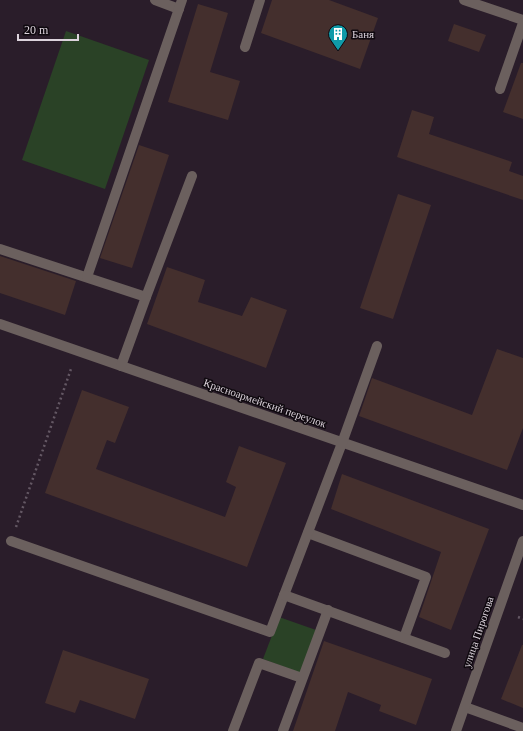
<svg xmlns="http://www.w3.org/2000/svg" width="523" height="731" viewBox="0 0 523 731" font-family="Georgia,serif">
<rect width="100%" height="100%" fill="#2a1d2a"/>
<g fill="#2a4226">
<path d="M66 31 149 60 105 189 22 160Z"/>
<path d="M279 617 316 630 300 673 263 659Z"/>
</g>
<g fill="#442f2d">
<path d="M272 0H329L378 18 360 69 261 33Z"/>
<path d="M198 4 228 13 210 72 240 81 228 120 168 102Z"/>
<path d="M454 24 486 35 479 52 448 41Z"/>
<path d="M521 63H523V119L503 112Z"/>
<path d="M412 110 434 117 429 134 512 162 509 171 523 176V200L397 157Z"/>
<path d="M139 145 169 155 132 268 100 258Z"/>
<path d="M398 194 431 205 393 319 360 308Z"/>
<path d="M0 256 76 281 65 315 0 293Z"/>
<path d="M167 267 205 280 198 302 242 316 251 297 287 310 266 368 147 324Z"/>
<path d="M497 349 523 358V428L507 470 359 416 372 378 472 415Z"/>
<path d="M82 390 129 407 115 443 107 440 96 469 225 517 236 487 226 482 239 446 286 463 247 567 45 493Z"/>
<path d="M342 474 489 529 451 630 419 617 441 552 331 509Z"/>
<path d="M324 641 432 679 416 725 379 711 381 705 348 692 335 731H293Z"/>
<path d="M522 645H523V708L501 699Z"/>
<path d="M63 650 149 679 135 719 80 700 75 713 45 703Z"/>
</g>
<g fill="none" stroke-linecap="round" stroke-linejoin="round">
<g stroke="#645864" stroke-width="2.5" stroke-dasharray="2 3" stroke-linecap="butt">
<path d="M16 527 71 369"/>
<path d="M518 617 523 619"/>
</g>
<g stroke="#6b605e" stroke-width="10">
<path d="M155 0 179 9"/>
<path d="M464 0 523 20"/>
<path d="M245 47 260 0"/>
<path d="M500 89 523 23"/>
<path d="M0 249 146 297"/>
<path d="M87 277 182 0"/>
<path d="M0 324 523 505"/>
<path d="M121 366 146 297 192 176"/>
<path d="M308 533 426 577 404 638"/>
<path d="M11 541 270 632 342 443 377 346"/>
<path d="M284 595 445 653"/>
<path d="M465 707 523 728"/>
<path d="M233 731 259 663 302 678"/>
<path d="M283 731 328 610"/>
<path d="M456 731 523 541"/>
</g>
</g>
<defs>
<symbol id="building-pin" viewBox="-11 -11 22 30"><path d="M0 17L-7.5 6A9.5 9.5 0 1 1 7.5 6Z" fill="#0f9aa8" stroke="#0f090f"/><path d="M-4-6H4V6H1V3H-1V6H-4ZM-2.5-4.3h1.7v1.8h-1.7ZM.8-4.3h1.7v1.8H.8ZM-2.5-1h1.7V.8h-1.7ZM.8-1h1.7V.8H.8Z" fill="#fff"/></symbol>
</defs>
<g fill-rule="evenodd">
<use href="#building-pin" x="327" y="23" width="22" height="30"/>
</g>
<g text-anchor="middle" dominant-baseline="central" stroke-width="3" stroke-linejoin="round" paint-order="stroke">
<g font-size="11" fill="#dcd3dc" stroke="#0f090f" text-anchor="start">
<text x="352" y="34">Баня</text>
</g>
<g font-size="11" fill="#dcd3dc" stroke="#0f090f">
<text transform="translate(265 403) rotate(19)">Красноармейский переулок</text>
<text transform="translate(478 632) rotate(-71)">улица Пирогова</text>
</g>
</g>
<path d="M18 34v6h60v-6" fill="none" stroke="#dcd3dc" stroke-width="2"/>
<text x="24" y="34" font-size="12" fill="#dcd3dc" stroke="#0f090f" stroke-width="3" paint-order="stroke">20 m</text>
</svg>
